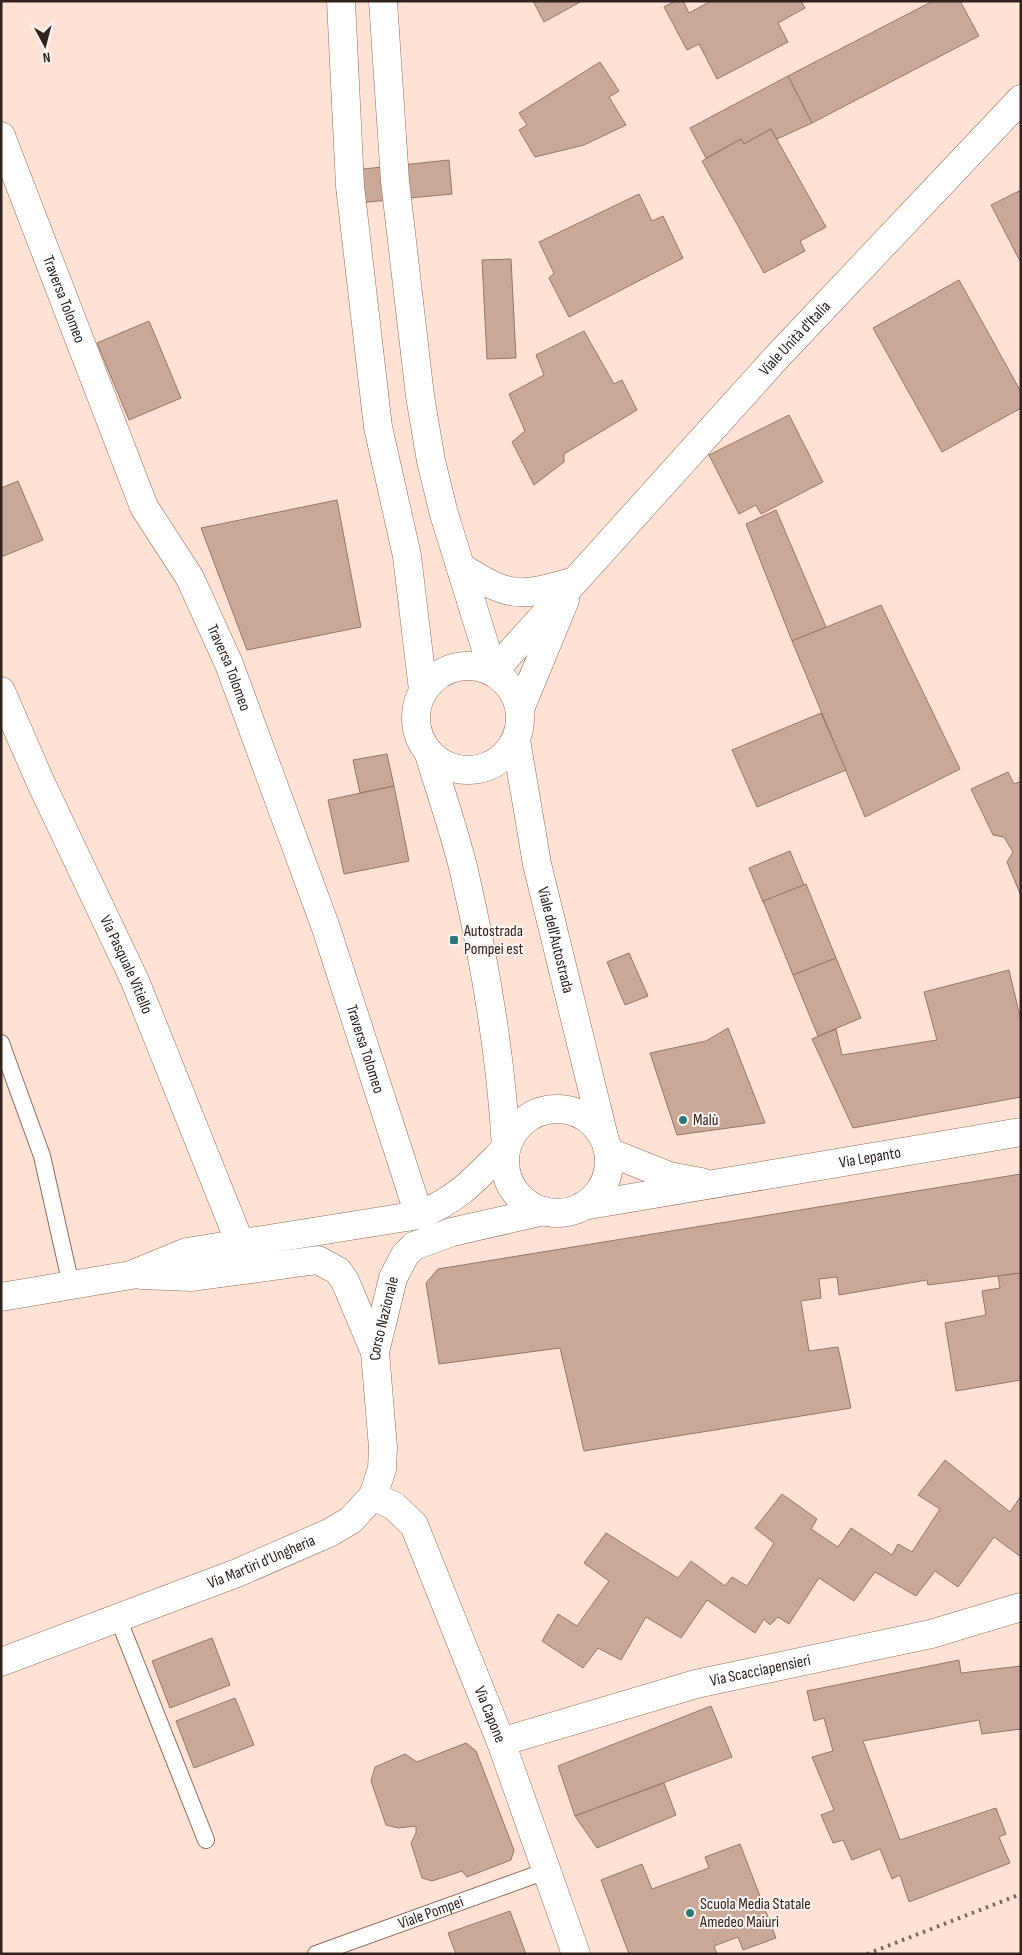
<svg xmlns="http://www.w3.org/2000/svg" width="1022" height="1955" viewBox="0 0 1022 1955" font-family="'Sofia Sans Condensed',sans-serif">
<rect width="100%" height="100%" fill="#ffe2d4"/>
<g fill="#caa897" stroke="#957565">
<path d="M533 1H582L544 22Z"/>
<path d="M675 1H683L689 13 711 1H801L805 8 778 23 788 42 717 79 699 44 687 50 664 7Z"/>
<path d="M933 1H960L979 36 812 123 788 76Z"/>
<path d="M600 62 619 91 609 97 626 125 584 145 535 157 519 130 527 125 519 113Z"/>
<path d="M788 76 812 123 777 139 771 129 744 144 741 139 706 158 690 128Z"/>
<path d="M771 129 826 227 800 241 805 251 764 273 702 161 741 139 744 144Z"/>
<path d="M449 160 452 194 347 204 344 171Z"/>
<path d="M1021 190V263L991 205Z"/>
<path d="M639 194 652 221 663 216 683 258 569 317 549 278 554 273 539 242Z"/>
<path d="M511 259 516 358 487 359 482 260Z"/>
<path d="M959 280 1021 392V408L942 452 873 328Z"/>
<path d="M149 321 181 398 129 420 97 343Z"/>
<path d="M584 331 614 384 622 380 637 410 564 454V462L534 485 512 442 525 431 509 394 544 375 536 355Z"/>
<path d="M789 415 823 482 761 514 756 505 739 514 709 455Z"/>
<path d="M18 481 43 540 1 557V488Z"/>
<path d="M337 500 361 627 247 650 201 528Z"/>
<path d="M776 510 826 627 792 641 746 524Z"/>
<path d="M881 605 960 769 865 817 792 641Z"/>
<path d="M821 713 846 770 757 807 732 750Z"/>
<path d="M387 754 394 786 360 793 353 760Z"/>
<path d="M1008 772 1014 784 1021 781V896L1007 862 1013 852 1004 837 993 835 971 789Z"/>
<path d="M394 786 409 861 344 874 328 800Z"/>
<path d="M790 851 804 885 763 902 749 868Z"/>
<path d="M806 884 836 958 793 975 763 901Z"/>
<path d="M629 953 648 996 625 1005 607 962Z"/>
<path d="M836 958 861 1018 818 1036 793 975Z"/>
<path d="M1009 970 1021 1021V1097L853 1128 812 1039 836 1029 842 1055 937 1040 924 992Z"/>
<path d="M728 1028 765 1123 677 1135 650 1053 706 1041Z"/>
<path d="M1021 1174V1273L928 1285 927 1280 839 1295 837 1277 819 1279 821 1298 801 1301 809 1351 838 1347 851 1408 584 1451 560 1348 439 1364 426 1283 438 1269Z"/>
<path d="M1021 1273V1380L956 1391 945 1323 986 1315 982 1291 1000 1288 998 1276Z"/>
<path d="M945 1460 1010 1512 1021 1496V1557L994 1537 958 1587 935 1571 916 1596 875 1572 854 1601 819 1578 789 1624 778 1617 770 1625 764 1619 755 1633 707 1600 681 1638 646 1617 621 1660 598 1648 583 1668 542 1641 558 1614 577 1626 609 1581 584 1563 606 1533 678 1578 691 1561 725 1586 732 1577 747 1586 774 1543 755 1528 782 1494 817 1519 811 1529 838 1547 851 1528 892 1555 898 1544 912 1552 940 1509 918 1495Z"/>
<path d="M212 1638 230 1685 170 1708 152 1661Z"/>
<path d="M959 1660 961 1673 1021 1666V1729L982 1734 979 1720 863 1741 900 1840 996 1808 1006 1834 999 1837 1010 1863 909 1902 900 1875 892 1879 880 1849 852 1860 843 1840 833 1843 821 1815 834 1810 812 1757 833 1751 824 1718 814 1721 807 1691Z"/>
<path d="M235 1698 254 1745 194 1768 176 1721Z"/>
<path d="M711 1706 732 1757 575 1816 558 1766Z"/>
<path d="M466 1743 476 1751 514 1850 511 1860 467 1877 462 1871 432 1881 422 1878 411 1843 416 1833V1826L398 1828 386 1825 371 1781 375 1767 405 1754 417 1762Z"/>
<path d="M664 1783 676 1815 597 1848 575 1816Z"/>
<path d="M740 1844 776 1938 743 1950 738 1937 714 1946 717 1954H629L601 1880 642 1864 652 1889 709 1868 705 1857Z"/>
<path d="M510 1911 526 1954H456L448 1933Z"/>
</g>
<g fill="none" stroke-linecap="round" stroke-linejoin="round">
<defs>
<g id="lane">
<path d="M1 1043 42 1156 71 1285"/>
<path d="M118 1618 206 1840"/>
<path id="s1" d="M316 1954 546 1871"/>
</g>
<g id="street">
<path id="s2" d="M1 136 144 507 190 578 229 664 326 928 419 1215"/>
<path id="s3" d="M373 1496 394 1506 414 1525 501 1742 576 1954"/>
<path id="s4" d="M501 1742 696 1684 931 1634 1021 1607"/>
</g>
<g id="secondary">
<circle cx="468" cy="718" r="52"/>
<path id="s5" d="M493 672 776 358 1021 99"/>
<path id="s6" d="M1 691 40 781 135 981 240 1243"/>
<path d="M520 709 565 600"/>
<path id="s7" d="M516 740 537 864 604 1137"/>
<path d="M428 751C440 790 454 830 464 871 485 962 501 1054 506 1148"/>
</g>
<g id="primary">
<circle cx="557" cy="1161" r="52"/>
<path d="M609 1152 669 1176 701 1182"/>
<path id="s8" d="M583 1206 1021 1132"/>
<path d="M141 1275 192 1277 318 1260 338 1271 345 1281 375 1352"/>
<path d="M1 1297 131 1275 187 1252 419 1215C459 1199 476 1178 506 1148"/>
<path id="s9" d="M1 1662 237 1573 329 1533 351 1520 373 1496 382 1469 383 1448 375 1352 393 1278 405 1255 414 1246 452 1232 544 1211"/>
</g>
<g id="highway">
<path d="M341 1 350 186 378 427 407 556 423 690"/>
<path d="M383 1 395 181 420 396 431 461 444 514 493 672"/>
<path d="M461 567C509 597 517 598 572 582"/>
</g>
</defs>
<use href="#lane" stroke="#8b6c5c" stroke-width="18"/>
<use href="#street" stroke="#8b6c5c" stroke-width="29"/>
<use href="#secondary" stroke="#8b6c5c" stroke-width="29"/>
<use href="#primary" stroke="#8b6c5c" stroke-width="29"/>
<use href="#highway" stroke="#8b6c5c" stroke-width="29"/>
<use href="#lane" stroke="#fff" stroke-width="16"/>
<use href="#street" stroke="#fff" stroke-width="28"/>
<use href="#secondary" stroke="#fff" stroke-width="28"/>
<use href="#primary" stroke="#fff" stroke-width="28"/>
<use href="#highway" stroke="#fff" stroke-width="28"/>
<path stroke="#79675e" stroke-width="4" stroke-dasharray="2.5 5" stroke-linecap="butt" d="M867 1954 1021 1894"/>
</g>
<g fill="#2e7879" stroke="#fbf4f0" stroke-width="2">
<rect x="449" y="935" width="10" height="10" rx="2.5"/>
<circle cx="683" cy="1120" r="5"/>
<circle cx="690" cy="1913" r="5"/>
</g>
<g text-anchor="middle" dominant-baseline="central" stroke-width="4" stroke-linejoin="round" paint-order="stroke">
<g font-size="16" fill="#30231d" stroke="#fbf4f0">
<text stroke="none"><textPath href="#s2" startOffset="175">Traversa Tolomeo</textPath></text>
<text stroke="none"><textPath href="#s5" startOffset="450">Viale Unità d'Italia</textPath></text>
<text stroke="none"><textPath href="#s2" startOffset="580">Traversa Tolomeo</textPath></text>
<text stroke="none"><textPath href="#s7" startOffset="204">Viale dell'Autostrada</textPath></text>
<text stroke="none"><textPath href="#s6" startOffset="301">Via Pasquale Vitiello</textPath></text>
<text stroke="none"><textPath href="#s2" startOffset="985">Traversa Tolomeo</textPath></text>
<text stroke="none"><textPath href="#s8" startOffset="291">Via Lepanto</textPath></text>
<text stroke="none"><textPath href="#s9" startOffset="591">Corso Nazionale</textPath></text>
<text stroke="none"><textPath href="#s9" startOffset="279">Via Martiri d'Ungheria</textPath></text>
<text stroke="none"><textPath href="#s4" startOffset="269">Via Scacciapensieri</textPath></text>
<text stroke="none"><textPath href="#s3" startOffset="255">Via Capone</textPath></text>
<text stroke="none"><textPath href="#s1" startOffset="122">Viale Pompei</textPath></text>
</g>
<g font-size="16" fill="#30231d" stroke="#fbf4f0" text-anchor="start">
<text x="464" y="931">Autostrada<tspan x="464" dy="18">Pompei est</tspan></text>
<text x="693" y="1120">Malù</text>
<text x="700" y="1904">Scuola Media Statale<tspan x="700" dy="18">Amedeo Maiuri</tspan></text>
</g>
</g>
<rect width="1022" height="1955" fill="none" stroke="#30231d" stroke-width="5"/>
<g transform="translate(45 45) rotate(173)" stroke="#fbf4f0" stroke-width="4" paint-order="stroke">
<path d="M0-4L9 19L0 12L-9 19Z" fill="#30231d"/>
<text y="-8" font-size="14" font-weight="bold" text-anchor="middle" fill="#30231d">N</text>
</g>
</svg>
